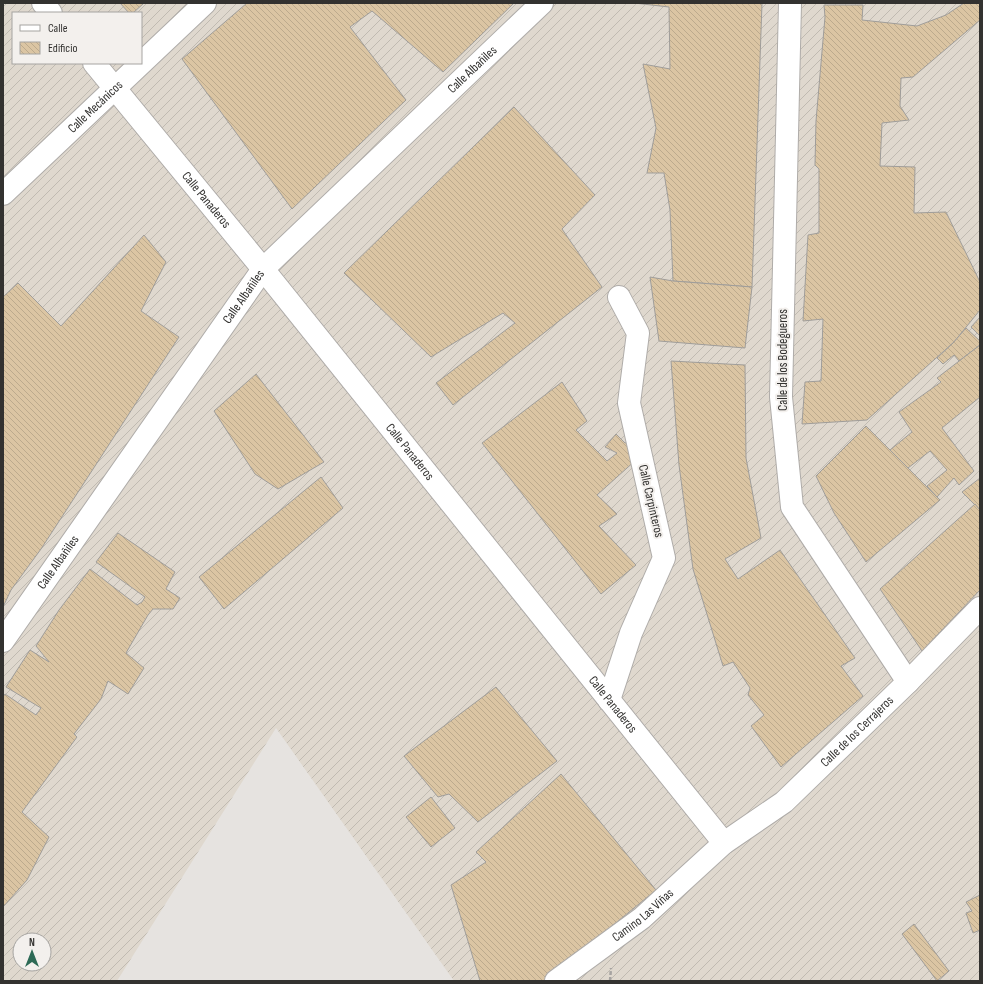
<svg xmlns="http://www.w3.org/2000/svg" width="983" height="984" viewBox="0 0 983 984" font-family="'Sofia Sans Condensed',sans-serif">
<defs>
<pattern id="industrial-furrows" width="10" height="10" patternUnits="userSpaceOnUse"><rect width="10" height="10" fill="#dfd8ce"/><path d="M-1 1l2-2M0 10L10 0M9 11l2-2" fill="none" stroke="#c0bab1"/></pattern>
<pattern id="building-back-hatch" width="6" height="6" patternUnits="userSpaceOnUse"><rect width="6" height="6" fill="#dbc5a3"/><path d="M-1 5l2 2M0 0l6 6M5-1l2 2" fill="none" stroke="#bcaa8d"/></pattern>
</defs>
<rect width="100%" height="100%" fill="#e6e3e0"/>
<path fill="url(#industrial-furrows)" fill-rule="evenodd" d="M3 3H980V981H454L276 728 117 981H3ZM13 13H141V63H13ZM20 940H44V964H20Z"/>
<g fill="url(#building-back-hatch)" stroke="#9f9d9a">
<path d="M120 3H144L133 13H129Z"/>
<path d="M247 3H514L443 72 372 11 350 27 406 100 292 209 182 59Z"/>
<path d="M634 3H762L752 287 673 281 670 210 664 173H647L656 128 643 64 670 69 669 7Z"/>
<path d="M964 3H980V20L913 77 901 78 900 106 909 120 882 123 880 166 915 167 914 213 946 212 980 282V310L954 342 867 420 802 424 805 382 821 381 823 319 803 321 808 235 819 233V169L815 165 816 121 825 17 824 5H863L862 20 917 26 946 15Z"/>
<path d="M514 107 595 195 562 229 602 287 453 405 436 383 515 323 503 313 431 357 344 273Z"/>
<path d="M144 235 166 262 141 311 179 337 41 549 11 590 3 607V297L18 283 61 326Z"/>
<path d="M650 277 673 281 752 287 745 348 659 341Z"/>
<path d="M980 317V336L971 327Z"/>
<path d="M966 328 980 341V345L959 361 954 355 943 364 937 358 953 343Z"/>
<path d="M980 345V397L942 428 974 471 959 485 954 478 937 497 927 486 947 470 930 451 908 468 890 450 912 432 899 412 941 382 937 378Z"/>
<path d="M671 361 745 365 746 458 761 538 725 559 738 579 780 550 855 658 841 666 863 696 781 767 751 726 764 715 748 695 750 688 733 662 723 666 693 569 679 465Z"/>
<path d="M256 374 324 462 278 489 255 474 214 411Z"/>
<path d="M562 382 587 421 576 430 607 461 617 453 605 447 616 434 625 443 634 441 637 459 597 495 617 514 599 526 636 565 601 594 482 443Z"/>
<path d="M866 426 940 500 866 562 834 513 816 476Z"/>
<path d="M321 477 343 508 224 609 199 577Z"/>
<path d="M980 478V510L962 492Z"/>
<path d="M975 504 980 510V590L922 651 880 589Z"/>
<path d="M118 533 175 572 166 589 180 598 173 609H153L148 615 126 653 144 668 128 694 108 681 101 699 74 734 77 737 22 812 49 837 27 880 3 907V697L5 694 36 715 41 708 6 687 30 650 49 662 36 646 59 610 90 569 137 605 142 602 145 597 96 562Z"/>
<path d="M496 687 557 761 478 822 449 794 438 797 404 756Z"/>
<path d="M561 774 656 890 545 981H480L451 885 486 862 476 852Z"/>
<path d="M431 797 455 828 431 847 406 817Z"/>
<path d="M980 895V930L973 933 966 913 972 911 966 902Z"/>
<path d="M914 924 949 971 937 981 902 934Z"/>
</g>
<g fill="none" stroke-linecap="round" stroke-linejoin="round">
<defs>
<g id="minor">
<path d="M43 3 51 13"/>
<path d="M790 3 781 397 792 507 908 682"/>
<path id="s1" d="M94 63 263 269 724 843"/>
<path id="s2" d="M3 194 205 3"/>
<path id="s3" d="M3 641 263 269 542 3"/>
<path d="M609 700 631 633 664 558 629 403 638 333 619 297"/>
<path id="s4" d="M556 981 642 918 724 843 784 802 908 682 980 608"/>
</g>
</defs>
<use href="#minor" stroke="#afaca9" stroke-width="24"/>
<path stroke="#a6a3a1" stroke-width="2.5" stroke-dasharray="4 2" stroke-linecap="butt" d="M610 981 611 968"/>
<use href="#minor" stroke="#fff" stroke-width="22"/>
</g>
<g text-anchor="middle" dominant-baseline="central" stroke-width="4" stroke-linejoin="round" paint-order="stroke">
<g font-size="13" fill="#333230" stroke="#f3f0ed">
<text stroke="none"><textPath href="#s3" startOffset="743">Calle Albañiles</textPath></text>
<text stroke="none"><textPath href="#s2" startOffset="127">Calle Mecánicos</textPath></text>
<text stroke="none"><textPath href="#s1" startOffset="177">Calle Panaderos</textPath></text>
<text stroke="none"><textPath href="#s3" startOffset="420">Calle Albañiles</textPath></text>
<text transform="translate(783 360) rotate(-90)">Calle de los Bodegueros</text>
<text stroke="none"><textPath href="#s1" startOffset="501">Calle Panaderos</textPath></text>
<text transform="translate(651 501) rotate(77)">Calle Carpinteros</text>
<text stroke="none"><textPath href="#s3" startOffset="96">Calle Albañiles</textPath></text>
<text stroke="none"><textPath href="#s1" startOffset="825">Calle Panaderos</textPath></text>
<text stroke="none"><textPath href="#s4" startOffset="392">Calle de los Cerrajeros</textPath></text>
<text stroke="none"><textPath href="#s4" startOffset="109">Camino Las Viñas</textPath></text>
</g>
</g>
<rect width="983" height="984" fill="none" stroke="#333230" stroke-width="8"/>
<rect x="12" y="12" width="130" height="52" fill="#f3f0ed" stroke="#a6a4a1"/>
<rect x="20" y="25" width="20" height="6" fill="#ffffff" stroke="#a6a4a1"/>
<text x="48" y="32" font-size="12" fill="#333230">Calle</text>
<rect x="20" y="42" width="20" height="12" fill="url(#building-back-hatch)" stroke="#a6a4a1"/>
<text x="48" y="52" font-size="12" fill="#333230">Edificio</text>
<g transform="translate(32 952)"><circle r="19" fill="#f3f0ed" stroke="#a6a4a1"/>
<path d="M0-3L7 15L0 10L-7 15Z" fill="#2d6a56"/>
<text y="-6" font-size="11" font-weight="bold" text-anchor="middle" fill="#333230">N</text>
</g>
</svg>
